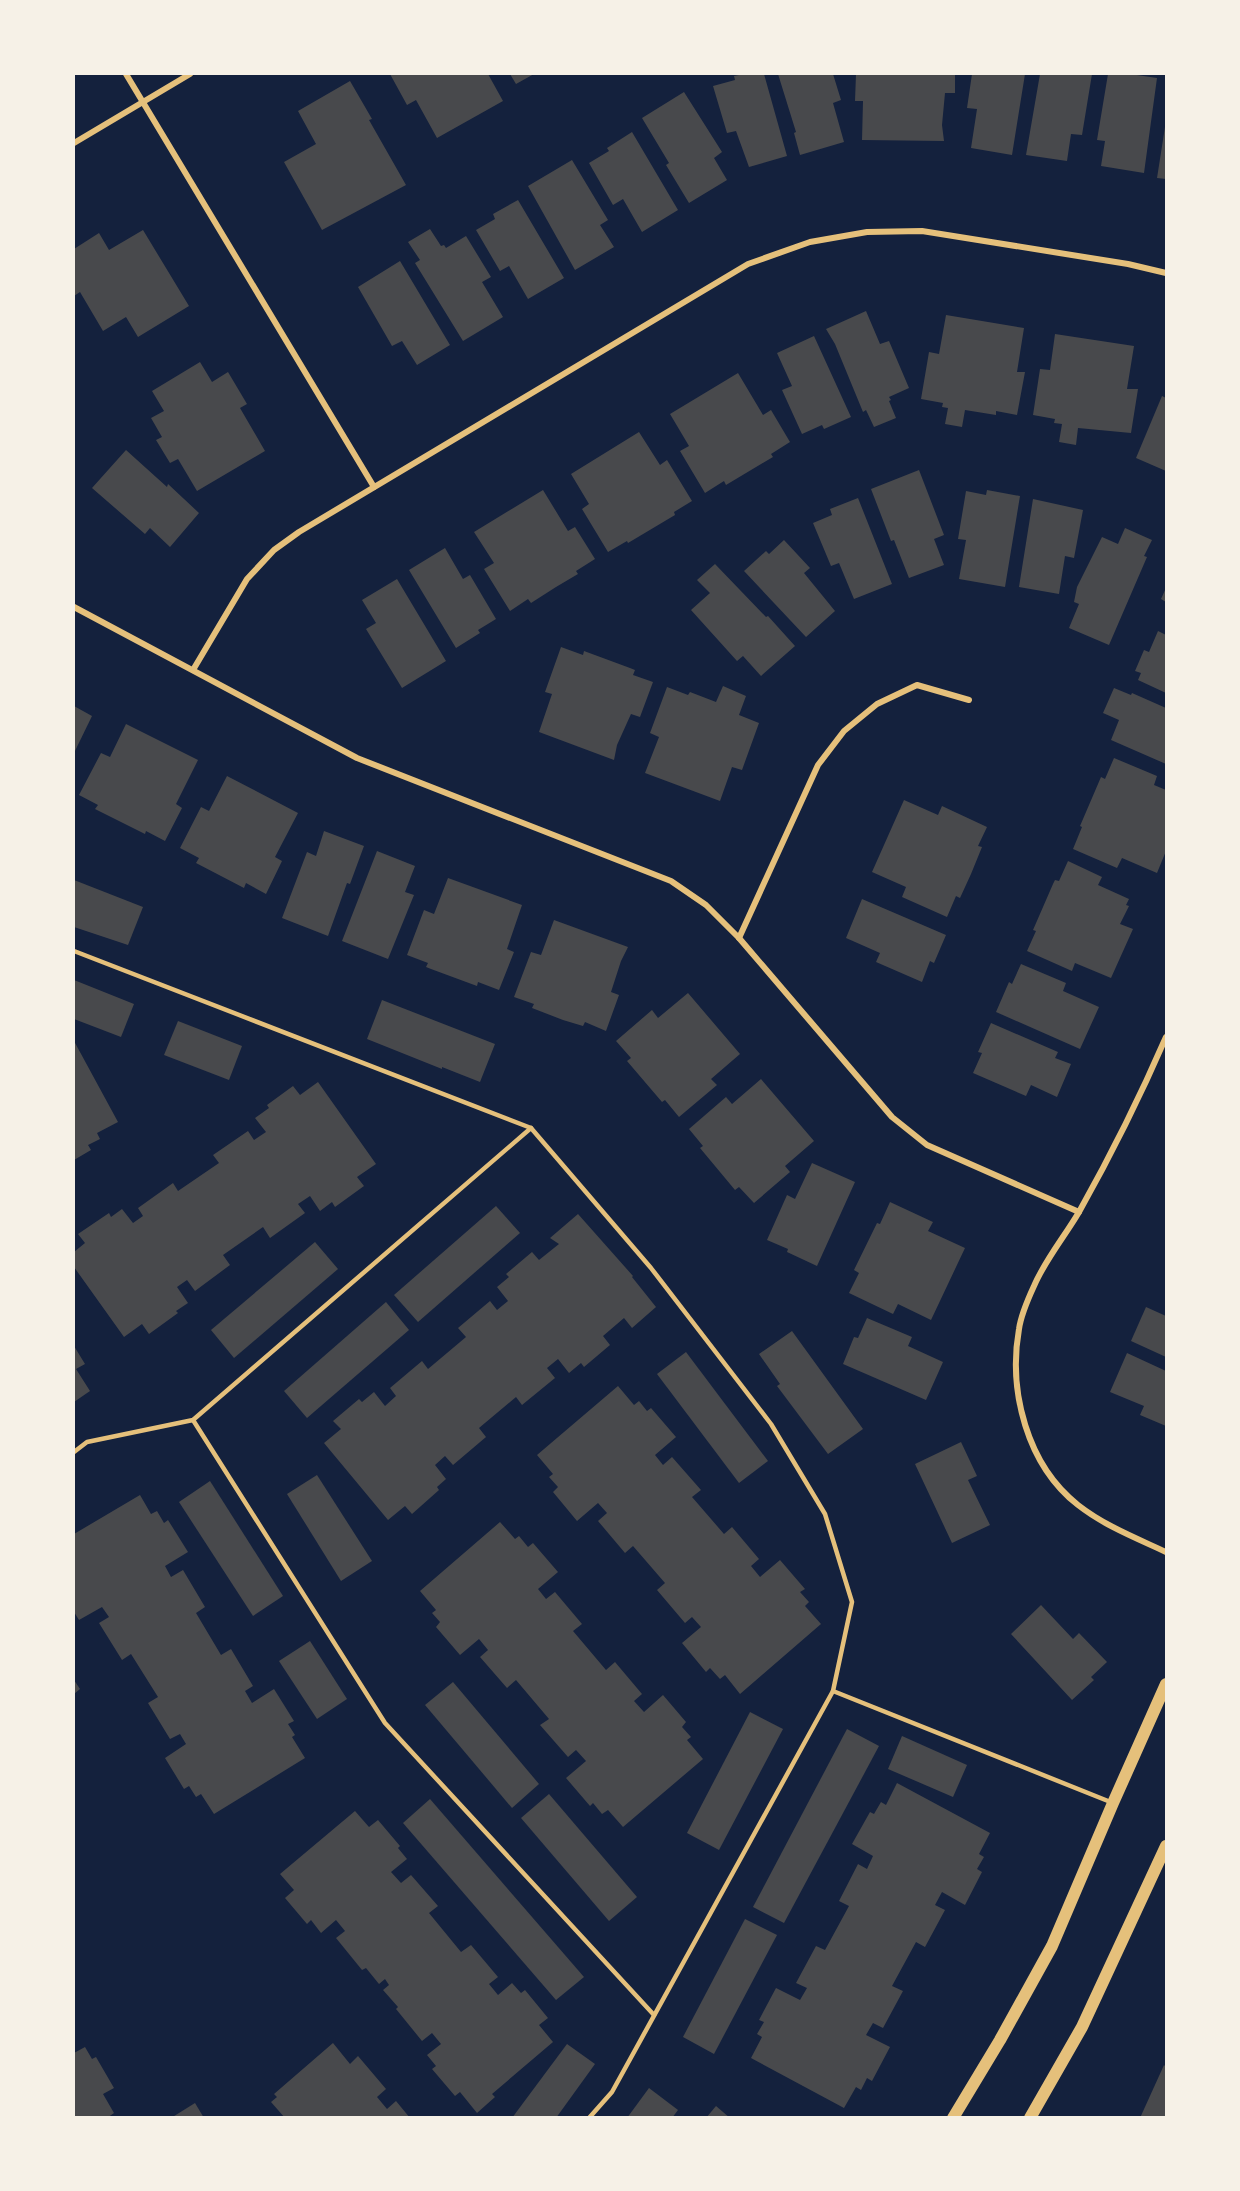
<svg xmlns="http://www.w3.org/2000/svg" width="1240" height="2191" viewBox="0 0 1240 2191" font-family="Literata,serif">
<rect width="100%" height="100%" fill="#14213d"/>
<g fill="#48494c">
<path d="M390 74H488L503 101 437 138 416 100 407 105Z"/>
<path d="M510 74H534L516 84Z"/>
<path d="M744 74H764L787 156 749 167 736 131 727 133 713 86 735 80 734 76Z"/>
<path d="M778 74H833L841 100 833 103 844 142 800 155 794 133 796 132Z"/>
<path d="M856 74H955V93H945L942 125 944 141 862 140 863 101H855Z"/>
<path d="M972 74H1025L1012 155 971 148 977 109 967 108Z"/>
<path d="M1040 74H1092L1082 135 1071 134 1067 161 1026 155Z"/>
<path d="M1108 74H1130L1157 78 1144 173 1101 166 1105 141 1097 140Z"/>
<path d="M350 81 372 119 369 120 406 185 322 230 284 162 316 144 298 111Z"/>
<path d="M684 92 722 152 714 158 727 180 689 203 666 165 669 163 642 118Z"/>
<path d="M1165 127H1166V179L1157 178Z"/>
<path d="M632 132 678 210 642 232 623 199 613 205 589 163 609 151 607 148Z"/>
<path d="M572 160 608 220 600 225 614 247 575 270 528 186Z"/>
<path d="M518 200 564 278 528 299 509 266 500 271 476 230 495 219 493 214Z"/>
<path d="M430 229 441 246 444 245 446 248 466 236 491 277 482 282 503 317 463 341 415 263 420 260 408 242Z"/>
<path d="M143 230 189 306 138 337 126 317 103 331 80 292 74 296V249L99 233 109 250Z"/>
<path d="M400 261 450 345 417 365 402 341 392 346 358 287Z"/>
<path d="M866 311 880 344 889 341 909 388 889 397 891 400 889 401 896 418 874 427 866 410 863 412 835 344 826 329Z"/>
<path d="M946 315 1024 328 1017 372H1025L1017 415 996 411V415L965 410 962 427 945 424 948 408 942 407 943 403 921 399 929 352 939 354Z"/>
<path d="M1055 334 1134 346 1127 389H1138L1131 433 1078 428 1076 445 1059 442 1062 424 1054 423 1055 419 1033 415 1040 369 1050 370Z"/>
<path d="M814 336 851 417 824 429 822 425 802 434 782 390 792 386 777 353Z"/>
<path d="M200 362 212 382 228 372 247 404 240 408 265 451 197 491 178 459 170 463 156 440 162 437 151 418 164 411 152 391Z"/>
<path d="M738 373 763 415 771 410 790 442 771 454 773 457 726 485 724 481 705 493 680 451 689 446 670 414Z"/>
<path d="M1162 396 1166 398V471L1136 458Z"/>
<path d="M639 432 660 465 667 460 692 501 674 512 675 515 628 543 627 541 608 552 582 509 589 504 571 474Z"/>
<path d="M126 450 167 487 168 484 199 513 170 547 150 528 145 534 92 488Z"/>
<path d="M919 470 944 535 934 539 944 565 909 578 894 540 891 541 871 489Z"/>
<path d="M543 490 568 531 575 527 595 559 576 571 578 574 556 587 531 603 528 599 510 611 484 569 494 563 474 532Z"/>
<path d="M987 490 1020 496 1005 587 959 579 966 540 958 539 966 491 986 495Z"/>
<path d="M858 498 892 584 854 599 839 563 831 566 813 523 832 515 830 509Z"/>
<path d="M1033 499 1083 510 1074 558 1065 556 1059 594 1019 587Z"/>
<path d="M1125 528 1152 540 1144 556 1147 557 1109 645 1069 628 1079 604 1074 602 1077 587 1102 537 1118 544Z"/>
<path d="M784 540 810 568 804 573 835 611 806 637 744 571 766 551 769 554Z"/>
<path d="M445 548 463 579 470 575 496 619 478 630 480 633 456 648 409 570Z"/>
<path d="M715 564 766 617 768 616 795 646 761 676 743 656 737 661 691 610 710 593 697 580Z"/>
<path d="M397 579 446 661 402 688 366 629 376 623 362 600Z"/>
<path d="M1166 588V602L1161 599Z"/>
<path d="M1158 631 1166 635V693L1138 680 1141 673 1135 671 1144 650 1149 652Z"/>
<path d="M561 647 583 655 584 651 630 668 635 670 633 675 653 682 640 717 631 714 617 745 614 760 539 732 552 694 545 692Z"/>
<path d="M723 686 746 696 739 715 759 723 742 770 732 767 720 801 645 773 659 737 650 733 667 687 688 695 690 692 716 702Z"/>
<path d="M1114 688 1131 695 1132 693 1166 708V764L1111 740 1119 720 1103 713Z"/>
<path d="M74 706 92 716 74 753Z"/>
<path d="M126 724 198 760 176 804 182 808 165 841 146 831 145 834 95 809 98 805 79 795 101 753 110 757Z"/>
<path d="M1114 758 1157 776 1154 785 1166 790V851L1157 873 1122 858 1117 868 1073 849 1082 827 1080 826 1101 777 1105 779Z"/>
<path d="M227 776 298 813 275 857 282 861 266 894 246 883 244 888 196 863 199 858 180 848 201 807 209 811Z"/>
<path d="M904 800 938 815 942 806 987 827 978 846 982 847 971 874 960 898 956 896 947 917 902 897 906 887 872 872Z"/>
<path d="M324 831 364 846 350 884 347 883 328 936 282 918 307 852 316 856Z"/>
<path d="M377 851 415 866 405 892 414 895 388 959 342 941Z"/>
<path d="M1068 861 1102 877 1098 885 1129 899 1126 905 1129 906 1120 924 1133 929 1111 978 1075 963 1072 971 1027 951 1036 931 1033 930 1053 884 1055 880 1059 881Z"/>
<path d="M448 878 522 905 507 949 514 952 499 990 478 982 477 986 431 969 426 967 428 963 407 955 424 910 434 914Z"/>
<path d="M74 880 143 907 128 945 74 927Z"/>
<path d="M862 899 946 935 934 963 930 961 922 982 876 962 880 953 846 938Z"/>
<path d="M554 920 628 947 621 961 611 992 619 995 606 1031 585 1022 583 1026 563 1020 532 1008 534 1004 514 997 531 952 541 955Z"/>
<path d="M1021 964 1066 983 1063 991 1099 1007 1080 1049 996 1012 1009 982 1012 984Z"/>
<path d="M74 980 134 1004 121 1037 74 1019Z"/>
<path d="M688 993 740 1054 711 1079 717 1085 679 1117 665 1100 662 1102 627 1061 631 1058 616 1041 652 1010 658 1018Z"/>
<path d="M382 1000 495 1044 480 1082 442 1067V1069L367 1039Z"/>
<path d="M178 1021 242 1046 229 1080 164 1055Z"/>
<path d="M991 1023 1058 1052 1055 1058 1071 1064 1057 1097 1031 1085 1026 1096 973 1073 982 1053 978 1052Z"/>
<path d="M74 1041 118 1122 97 1133 100 1139 88 1145 91 1150 74 1160Z"/>
<path d="M761 1079 814 1141 785 1166 790 1172 754 1203 739 1187 735 1190 700 1148 703 1146 689 1129 726 1097 732 1104Z"/>
<path d="M318 1082 376 1164 357 1177 364 1186 335 1207 332 1202 320 1211 310 1196 298 1204 305 1213 270 1238 263 1227 223 1255 230 1265 195 1291 187 1280 177 1287 188 1303 176 1311 178 1313 149 1334 142 1324 124 1337 74 1267V1252L85 1243 78 1234 109 1213 111 1217 122 1209 133 1223 143 1216 138 1208 173 1183 178 1191 219 1163 213 1155 248 1131 254 1140 266 1132 255 1118 269 1108 267 1105 293 1086 300 1095Z"/>
<path d="M812 1163 855 1182 817 1266 787 1252 788 1249 767 1240 787 1195 795 1199Z"/>
<path d="M890 1202 933 1222 928 1231 965 1248 931 1320 898 1304 893 1314 849 1293 859 1273 854 1270 877 1223 880 1224Z"/>
<path d="M496 1206 520 1233 418 1322 394 1295Z"/>
<path d="M578 1214 633 1276 632 1277 656 1307 632 1328 624 1318 603 1336 610 1345 584 1367 581 1363 569 1373 558 1359 547 1368 555 1378 522 1405 516 1397 479 1428 486 1437 453 1465 445 1456 435 1465 446 1479 437 1487 439 1490 412 1514 405 1506 388 1520 324 1443 341 1429 333 1421 359 1399 362 1402 374 1392 385 1406 396 1396 390 1388 422 1361 428 1369 466 1337 458 1328 490 1301 497 1310 508 1301 497 1287 509 1277 506 1274 532 1252 539 1260 559 1244 550 1238Z"/>
<path d="M315 1242 338 1269 234 1358 211 1330Z"/>
<path d="M386 1302 409 1330 307 1418 284 1391Z"/>
<path d="M1146 1307 1166 1316V1357L1131 1341Z"/>
<path d="M867 1318 912 1337 908 1346 943 1362 926 1400 843 1364 854 1337 858 1338Z"/>
<path d="M792 1331 863 1429 828 1454 777 1386 780 1384 759 1354Z"/>
<path d="M74 1346 85 1364 76 1369 90 1391 74 1402Z"/>
<path d="M686 1352 768 1461 739 1483 657 1374Z"/>
<path d="M1127 1353 1166 1371V1426L1140 1415 1144 1406 1110 1392Z"/>
<path d="M618 1386 634 1405 639 1401 647 1411 651 1408 676 1437 655 1455 663 1465 672 1457 701 1490 692 1497 724 1534 732 1527 759 1559 751 1566 760 1577 780 1560 805 1589 800 1592 809 1602 805 1606 821 1624 740 1694 725 1675 720 1679 710 1668 706 1672 682 1643 701 1627 692 1617 685 1623 657 1590 665 1583 633 1546 625 1553 598 1521 607 1513 598 1503 577 1521 553 1492 558 1487 549 1477 553 1474 537 1455Z"/>
<path d="M961 1442 977 1476 968 1480 990 1525 952 1543 915 1464Z"/>
<path d="M317 1475 372 1561 341 1581 287 1494Z"/>
<path d="M210 1481 283 1596 253 1616 179 1502Z"/>
<path d="M140 1495 151 1514 157 1511 164 1523 168 1520 188 1552 165 1566 171 1577 183 1570 205 1607 196 1613 221 1655 231 1649 253 1686 245 1691 252 1703 274 1689 294 1721 288 1724 295 1735 292 1737 305 1758 214 1814 201 1794 196 1797 189 1786 184 1789 165 1758 186 1744 180 1734 170 1739 148 1703 158 1697 131 1654 122 1660 99 1623 109 1617 102 1607 79 1620 74 1612V1534Z"/>
<path d="M500 1522 515 1539 519 1536 528 1547 533 1543 558 1572 538 1589 546 1599 555 1592 582 1624 573 1631 606 1670 615 1662 642 1694 634 1701 644 1712 663 1695 686 1722 682 1727 691 1737 687 1740 703 1759 623 1827 608 1810 602 1814 593 1803 590 1806 566 1778 586 1761 576 1750 568 1757 540 1725 549 1719 516 1680 507 1688 480 1657 488 1650 479 1639 460 1655 436 1627 440 1622 432 1613 436 1610 420 1591Z"/>
<path d="M1041 1605 1073 1639 1079 1633 1107 1662 1091 1677 1094 1680 1072 1700 1011 1634Z"/>
<path d="M310 1641 347 1699 317 1719 279 1661Z"/>
<path d="M74 1680 80 1689 74 1694Z"/>
<path d="M453 1682 539 1784 512 1808 425 1705Z"/>
<path d="M750 1712 783 1729 719 1850 687 1833Z"/>
<path d="M847 1729 879 1746 784 1923 753 1907Z"/>
<path d="M902 1736 967 1765 953 1797 888 1769Z"/>
<path d="M897 1783 990 1833 979 1854 984 1857 977 1869 982 1872 965 1905 942 1892 935 1905 945 1910 925 1947 916 1942 892 1986 903 1991 883 2028 873 2023 866 2035 890 2047 872 2081 867 2078 861 2090 856 2087 844 2108 751 2058 762 2037 757 2034 764 2022 759 2020 776 1988 800 2000 807 1988 796 1983 816 1946 825 1950 849 1906 839 1901 858 1864 867 1869 873 1856 852 1844 870 1812 874 1814 881 1802 886 1805Z"/>
<path d="M549 1794 637 1897 609 1921 521 1818Z"/>
<path d="M430 1799 584 1977 556 2000 403 1823Z"/>
<path d="M355 1811 369 1827 378 1820 400 1846 398 1848 407 1859 391 1872 401 1883 411 1875 438 1906 429 1913 461 1952 471 1945 498 1977 489 1984 498 1995 512 1983 521 1993 525 1990 548 2018 539 2025 553 2042 492 2094 495 2097 477 2113 460 2092 455 2096 432 2069 436 2066 427 2055 441 2044 432 2033 422 2041 396 2009 398 2007 383 1990 389 1985 385 1979 379 1984 366 1968 362 1970 336 1938 345 1931 336 1920 321 1933 311 1920 307 1924 285 1898 294 1890 280 1874Z"/>
<path d="M745 1919 777 1935 714 2054 683 2037Z"/>
<path d="M333 2043 350 2064 358 2056 386 2089 377 2097 387 2109 396 2101 410 2118H285L271 2102 277 2097 274 2094Z"/>
<path d="M567 2044 595 2064 556 2118H512Z"/>
<path d="M85 2047 92 2059 96 2057 114 2088 103 2094 114 2113 107 2118H74V2053Z"/>
<path d="M1164 2065 1166 2067V2118H1140Z"/>
<path d="M649 2088 678 2110 672 2118H627Z"/>
<path d="M195 2103 204 2118H171Z"/>
<path d="M716 2106 730 2118H706Z"/>
</g>
<g fill="none" stroke-linecap="round" stroke-linejoin="round">
<g stroke="#e5c07b" stroke-width="4.5">
<path d="M74 951 531 1128 651 1268 771 1424 825 1514 852 1602 833 1691 1113 1803"/>
<path d="M193 1420 385 1723 654 2015"/>
<path d="M74 1452 87 1442 193 1420 531 1128"/>
<path d="M589 2118 612 2092 833 1691"/>
</g>
<g stroke="#e5c07b" stroke-width="6">
<path d="M126 74 374 487"/>
<path d="M74 143 190 74"/>
<path d="M74 607 357 758 671 881 706 905 739 938 892 1117 927 1145 1079 1212"/>
<path d="M193 670 247 579 274 550 299 532 748 264 810 242 867 232 922 231 1128 264 1166 273"/>
<path d="M739 938 818 765 844 731 877 704 917 685 969 700"/>
<path d="M1166 1037C1140 1097 1111 1155 1079 1212 1065 1236 1045 1260 1034 1286 1028 1299 1021 1315 1019 1329 1008 1391 1027 1465 1078 1505 1105 1526 1136 1538 1166 1552"/>
</g>
<g stroke="#e5c07b" stroke-width="12">
<path d="M953 2118 1000 2040 1052 1946 1113 1803 1166 1684"/>
<path d="M1030 2118 1082 2027 1166 1846"/>
</g>
</g>
<rect width="1240" height="2191" fill="none" stroke="#f6f1e7" stroke-width="150"/>
</svg>
